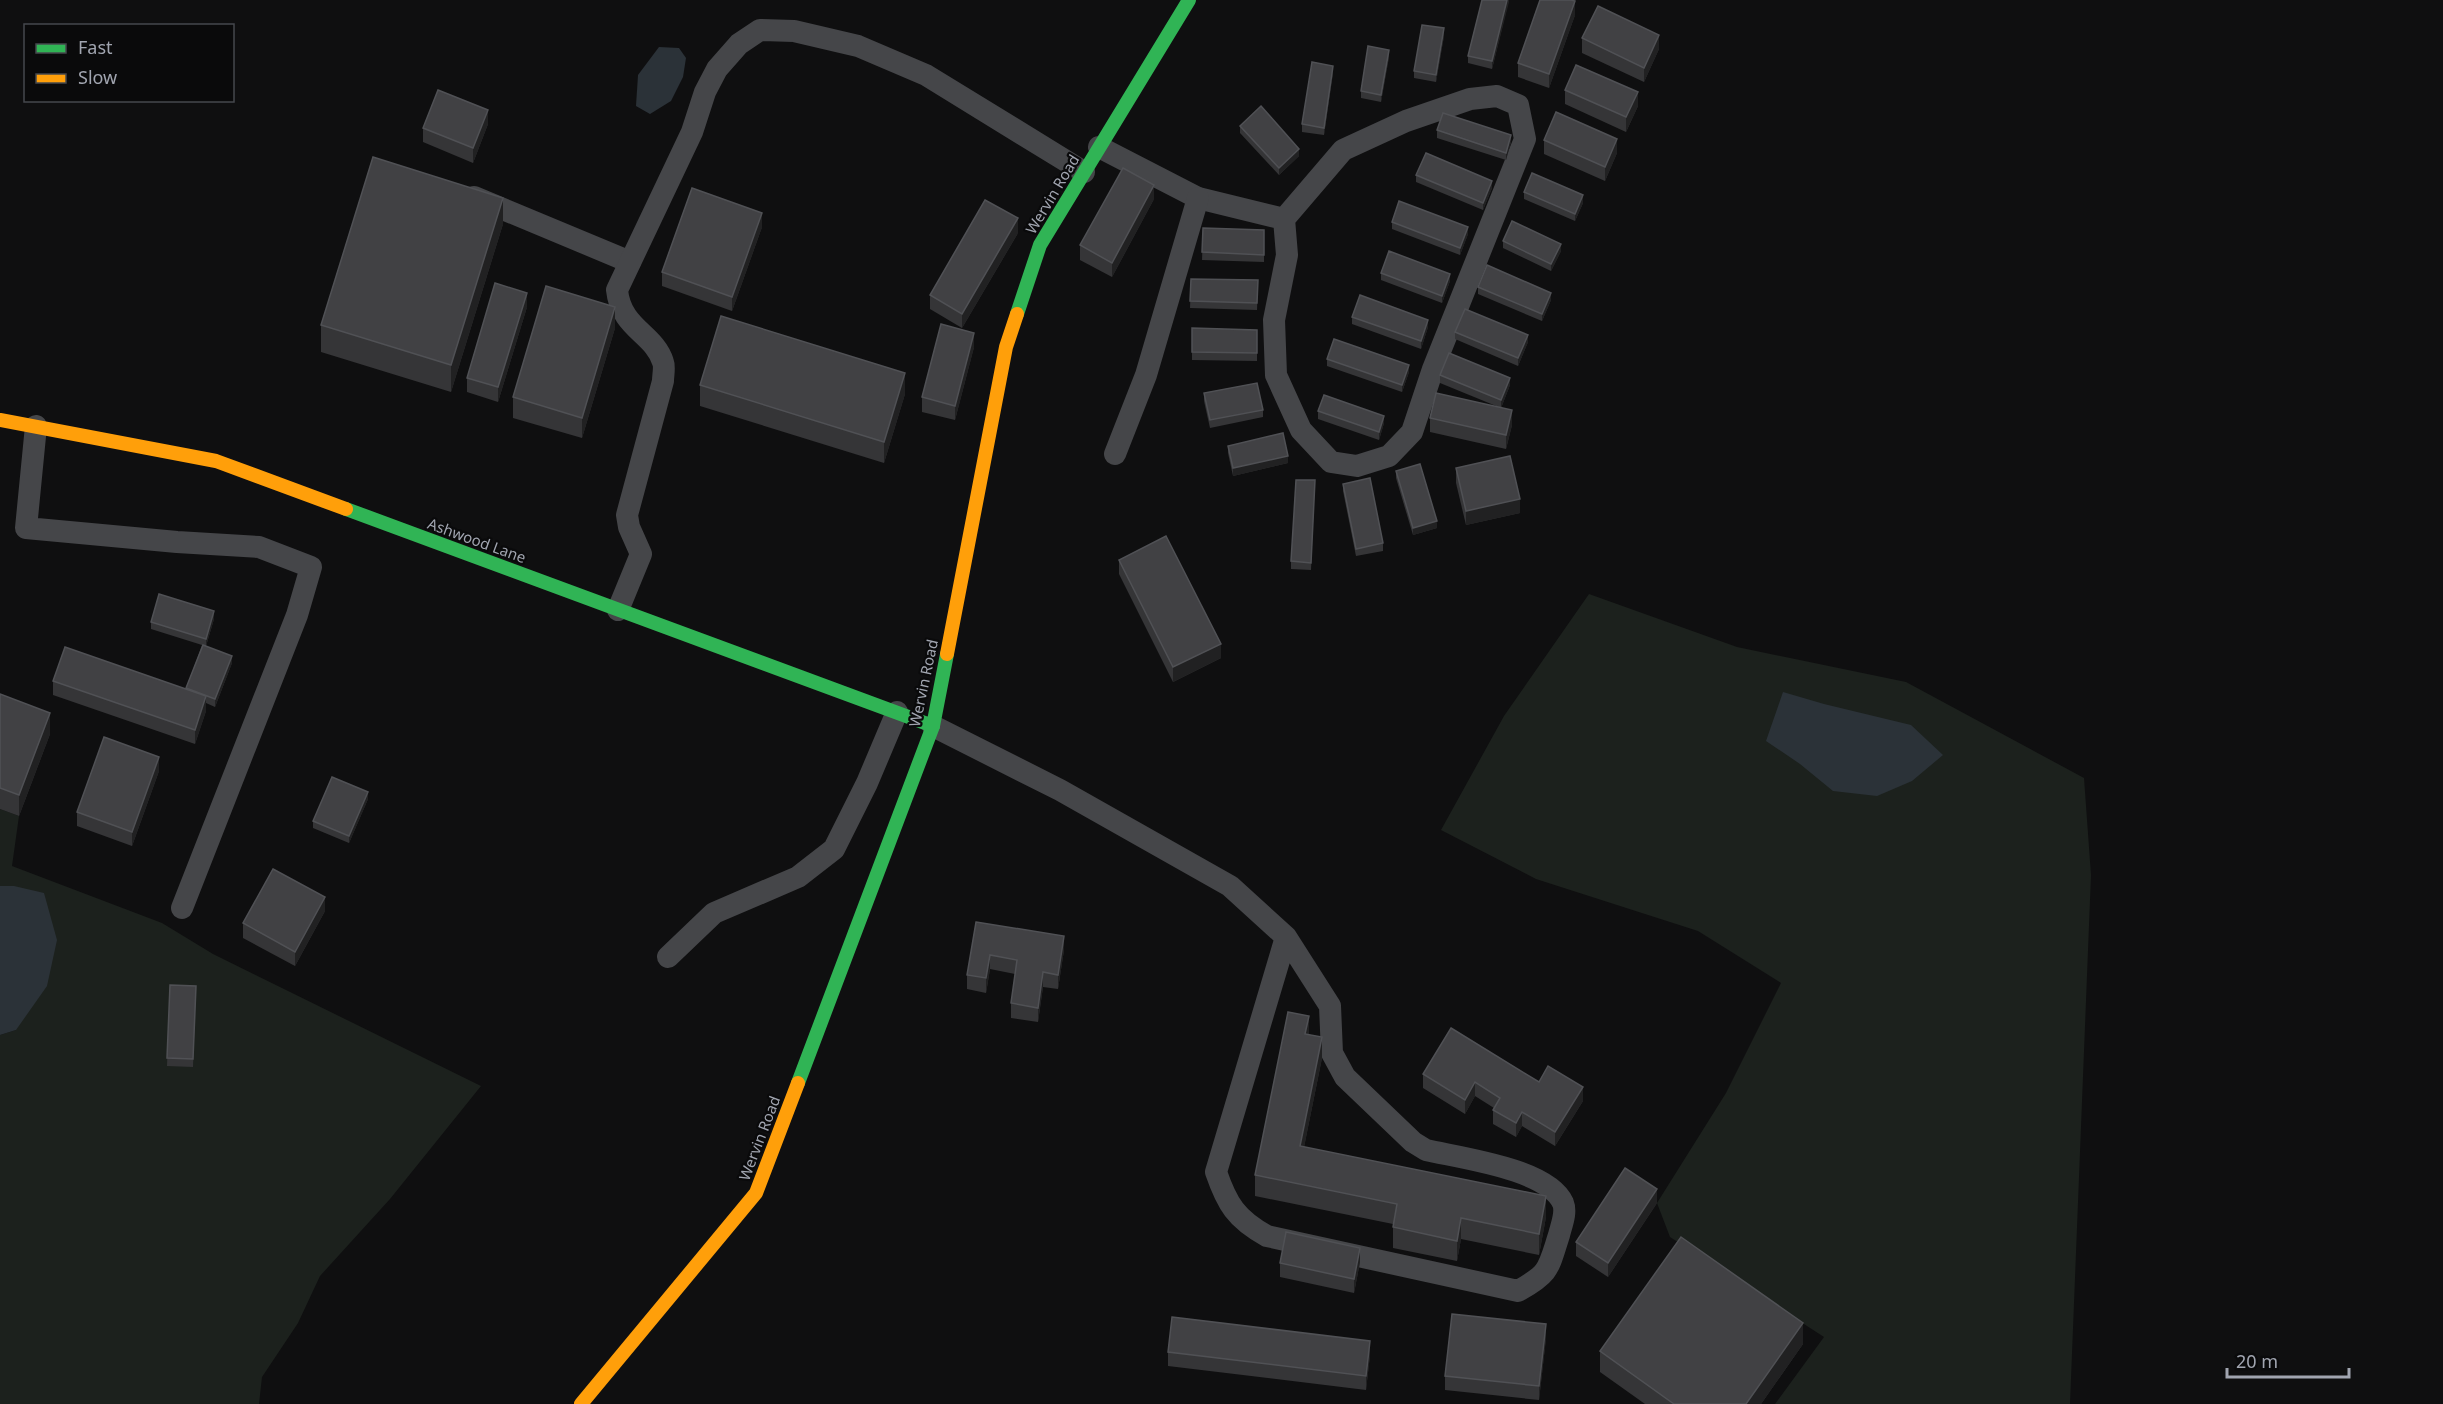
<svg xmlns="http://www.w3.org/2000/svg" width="2443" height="1404" viewBox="0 0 2443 1404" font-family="'Noto Sans',sans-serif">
<rect width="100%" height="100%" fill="#0f0f10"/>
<g fill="#1c211d">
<path d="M1589 594 1737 647 1906 682 2084 778 2091 875 2070 1404H1775L1824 1337 1670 1237 1657 1203 1726 1093 1781 983 1698 931 1536 879 1441 830 1504 716Z"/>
<path d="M0 809 19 816 12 866 162 923 213 954 481 1086 390 1199 320 1276 298 1323 262 1377 259 1404H0V1035L16 1030 14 886H0Z"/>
</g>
<g fill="#2b3238">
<path d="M659 47 679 48 686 58 683 77 671 101 650 114 636 106 638 75Z"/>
<path d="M1783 692 1824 704 1911 725 1943 755 1912 781 1877 796 1833 791 1800 764 1766 741Z"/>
<path d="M0 886H14L44 893 57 940 47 986 16 1030 0 1035Z"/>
</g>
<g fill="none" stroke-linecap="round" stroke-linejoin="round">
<g stroke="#454649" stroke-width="22">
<path d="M1099 147 1198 198 1284 219 1343 150 1406 121 1470 99 1497 96 1518 105 1525 139 1433 369 1412 432 1389 456 1357 466 1331 462 1301 430 1276 375 1274 320 1287 255 1284 219"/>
<path d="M474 197 630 262"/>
<path d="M36 426 26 528 177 542 259 547 311 567 297 615 182 908"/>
<path d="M1115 454 1146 375 1198 198"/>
<path d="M618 610 641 554 629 527 627 515 663 381C663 375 665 367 663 362 654 333 621 329 617 290L692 132 705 92 717 69 739 44 760 30 794 31 858 46 926 75 1084 172"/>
<path d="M933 726 1060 790 1230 886 1286 937 1330 1006 1332 1053 1345 1077 1413 1142 1426 1150C1461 1158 1548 1169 1563 1203 1567 1213 1561 1226 1559 1235 1548 1269 1550 1273 1518 1291L1267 1236C1236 1219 1227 1204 1216 1172L1286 937"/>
<path d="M668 957 714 913 798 877 834 849 867 783 897 712"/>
</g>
<g stroke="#30b455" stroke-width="14">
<path d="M1017 314 1040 245 1189 0"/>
<path d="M346 509 933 726"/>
<path d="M798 1083 933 726 947 654"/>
</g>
<g stroke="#ff9f0a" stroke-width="14">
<path d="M0 420 216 461 346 509"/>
<path d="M947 654 1006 347 1017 314"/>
<path d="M581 1404 756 1193 798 1083"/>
</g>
</g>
<g fill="#353537">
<path d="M1509 0 1492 69 1468 63V56Z"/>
<path d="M1575 15 1549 88 1518 77V63Z"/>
<path d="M1444 36 1436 82 1414 78V71Z"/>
<path d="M1582 38 1659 49 1644 82 1582 53Z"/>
<path d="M1389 57 1381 102 1361 98V91Z"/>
<path d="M1333 73 1324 135 1302 132V124Z"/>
<path d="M1565 90 1638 106 1626 132 1565 104Z"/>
<path d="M488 124 473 163 423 142V128Z"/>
<path d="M1240 126 1299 156 1279 175 1240 133Z"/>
<path d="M1437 130 1511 142 1506 160 1437 138Z"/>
<path d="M1544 140 1617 153 1605 181 1544 154Z"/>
<path d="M1416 175 1492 188 1483 210 1416 182Z"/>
<path d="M1524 192 1583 203 1575 221 1524 199Z"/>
<path d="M1154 199 1112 277 1080 260V245Z"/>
<path d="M1392 222 1468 234 1460 255 1392 229Z"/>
<path d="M503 224 451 392 321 352V325Z"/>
<path d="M762 227 732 311 662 286V272Z"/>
<path d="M1203 228 1264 230V262L1202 260Z"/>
<path d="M1018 233 962 328 930 309V295Z"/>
<path d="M1503 241 1561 251 1551 271 1503 248Z"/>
<path d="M1381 273 1450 281 1442 303 1381 280Z"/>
<path d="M1191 279 1258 280 1257 310 1190 308Z"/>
<path d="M1478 287 1551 300 1542 321 1478 294Z"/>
<path d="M527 307 498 402 467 392V378Z"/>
<path d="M1352 317 1428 327 1421 349 1352 324Z"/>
<path d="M615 328 582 438 513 418V397Z"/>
<path d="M1192 328 1257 330V361L1192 360Z"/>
<path d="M1455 332 1528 342 1518 366 1455 339Z"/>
<path d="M974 347 955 420 922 412V397Z"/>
<path d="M1327 359 1409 372 1402 392 1327 366Z"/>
<path d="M1440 375 1510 385 1501 408 1440 383Z"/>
<path d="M700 385 905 394 884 463 700 406Z"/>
<path d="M1204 393 1263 410V417L1210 428 1204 401Z"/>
<path d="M1318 411 1384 423 1379 440 1318 419Z"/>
<path d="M1430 418 1512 425 1506 449 1430 432Z"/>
<path d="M1228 446 1288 463 1233 476 1228 453Z"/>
<path d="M1456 468 1520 513 1466 525 1456 483Z"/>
<path d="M1396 471 1437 528 1413 535 1396 478Z"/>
<path d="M1315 480 1311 570 1291 569V561Z"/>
<path d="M1343 484 1383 543V551L1356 556 1343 491Z"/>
<path d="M1119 560 1221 658 1173 682 1119 574Z"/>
<path d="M214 619 206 646 232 663 215 707 206 703V711L195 744 53 695V681L186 689 202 645 151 629V622Z"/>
<path d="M0 694 50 734 19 816 0 809Z"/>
<path d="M159 771 132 846 77 826V812Z"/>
<path d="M368 799 349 843 313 828V821Z"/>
<path d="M325 911 295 966 243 938V923Z"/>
<path d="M976 922 1064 950 1058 989 1043 987 1038 1022 1011 1018V1003L1015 974 990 969 986 993 967 989V975Z"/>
<path d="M170 985 196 986 193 1067 167 1066Z"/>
<path d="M1309 1035 1322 1058 1304 1147 1546 1217 1539 1255 1461 1239 1457 1261 1393 1248V1224L1255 1196V1175Z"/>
<path d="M1423 1074 1539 1082 1583 1101 1555 1146 1522 1126 1516 1137 1493 1124V1110L1494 1108 1475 1096 1465 1114 1423 1088Z"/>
<path d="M1657 1203 1608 1277 1576 1256V1242Z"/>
<path d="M1360 1262 1354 1293 1280 1277V1263Z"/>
<path d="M1546 1338 1539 1400 1445 1390V1376Z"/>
<path d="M1803 1344 1761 1404H1645L1600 1372V1351Z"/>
<path d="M1168 1352 1370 1355 1366 1390 1168 1366Z"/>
</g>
<g fill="#212122">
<path d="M1507 0H1509V2L1492 69V61Z"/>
<path d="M1575 1V15L1549 88V74Z"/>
<path d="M1444 28V36L1436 82V75Z"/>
<path d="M1659 35V49L1644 82V68Z"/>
<path d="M1389 50V57L1381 102V95Z"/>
<path d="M1333 66V73L1324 135V128Z"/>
<path d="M1638 92V106L1626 132V117Z"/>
<path d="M488 110V124L473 163V148Z"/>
<path d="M1511 135V142L1506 160V153Z"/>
<path d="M1617 139V153L1605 181V167Z"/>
<path d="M1299 149V156L1279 175V168Z"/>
<path d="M1492 181V188L1483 210V203Z"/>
<path d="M1154 185V199L1112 277V263Z"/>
<path d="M1583 195V203L1575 221V214Z"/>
<path d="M503 198V224L451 392V365Z"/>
<path d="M762 213V227L732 311V297Z"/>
<path d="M1018 218V233L962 328V314Z"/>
<path d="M1468 227V234L1460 255V248Z"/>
<path d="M1561 244V251L1551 271V264Z"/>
<path d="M1450 274V281L1442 303V296Z"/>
<path d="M527 293V307L498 402V387Z"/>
<path d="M1551 293V300L1542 321V314Z"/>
<path d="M615 307V328L582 438V418Z"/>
<path d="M1428 320V327L1421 349V341Z"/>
<path d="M974 333V347L955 420V406Z"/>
<path d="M1528 335V342L1518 366V358Z"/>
<path d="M1409 365V372L1402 392V385Z"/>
<path d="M905 373V394L884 463V442Z"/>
<path d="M1510 378V385L1501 408V400Z"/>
<path d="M1512 410V425L1506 449V435Z"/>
<path d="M1384 416V423L1379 440V432Z"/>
<path d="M1288 456V463L1233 476V468Z"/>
<path d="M1520 499V513L1466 525V511Z"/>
<path d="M1437 521V528L1413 535V528Z"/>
<path d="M214 611V619L206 646V639Z"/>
<path d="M1221 644V658L1173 682V667Z"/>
<path d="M232 656V663L215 707V699Z"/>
<path d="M206 696V711L195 744V730Z"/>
<path d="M50 713V734L19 816V795Z"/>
<path d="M159 757V771L132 846V832Z"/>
<path d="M368 792V799L349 843V836Z"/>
<path d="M325 897V911L295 966V952Z"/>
<path d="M1064 936V950L1058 989V975Z"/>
<path d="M990 955V969L986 993V978Z"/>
<path d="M1043 972V987L1038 1022V1008Z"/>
<path d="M1309 1016V1037L1305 1034Z"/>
<path d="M1322 1037V1058L1300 1167V1146Z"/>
<path d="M1475 1082V1096L1465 1114V1100Z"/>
<path d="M1583 1087V1101L1555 1146V1132Z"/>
<path d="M1522 1112V1126L1516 1137V1123Z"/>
<path d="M1657 1189V1203L1608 1277V1263Z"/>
<path d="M1546 1196V1217L1539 1255V1234Z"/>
<path d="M1461 1218V1239L1457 1261V1241Z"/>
<path d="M1360 1248V1262L1354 1293V1279Z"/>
<path d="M1803 1323V1344L1761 1404H1746Z"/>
<path d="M1546 1324V1338L1539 1400V1386Z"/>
<path d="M1370 1341V1355L1366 1390V1376Z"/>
</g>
<g fill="#414144" stroke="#505155" stroke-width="1.5">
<path d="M1482 0H1507L1492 61 1468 56Z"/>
<path d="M1540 0H1571L1575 1 1549 74 1518 63Z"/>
<path d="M1598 6 1659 35 1644 68 1582 38Z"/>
<path d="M1422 25 1444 28 1436 75 1414 71Z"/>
<path d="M1368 46 1389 50 1381 95 1361 91Z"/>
<path d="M1312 62 1333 66 1324 128 1302 124Z"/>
<path d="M1576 65 1638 92 1626 117 1565 90Z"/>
<path d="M438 90 488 110 473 148 423 128Z"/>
<path d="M1261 106 1299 149 1279 168 1240 126Z"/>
<path d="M1556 112 1617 139 1605 167 1544 140Z"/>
<path d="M1443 113 1511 135 1506 153 1437 130Z"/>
<path d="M1426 153 1492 181 1483 203 1416 175Z"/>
<path d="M373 157 503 198 451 365 321 325Z"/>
<path d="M1123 168 1154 185 1112 263 1080 245Z"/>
<path d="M1532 173 1583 195 1575 214 1524 192Z"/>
<path d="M692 188 762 213 732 297 662 272Z"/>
<path d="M985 200 1018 218 962 314 930 295Z"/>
<path d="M1399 201 1468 227 1460 248 1392 222Z"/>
<path d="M1512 221 1561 244 1551 264 1503 241Z"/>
<path d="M1203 228 1264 230V255L1202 252Z"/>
<path d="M1389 251 1450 274 1442 296 1381 273Z"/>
<path d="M1487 265 1551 293 1542 314 1478 287Z"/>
<path d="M1191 279 1258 280 1257 303 1190 301Z"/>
<path d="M495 283 527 293 498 387 467 378Z"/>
<path d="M546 286 615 307 582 418 513 397Z"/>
<path d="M1360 295 1428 320 1421 341 1352 317Z"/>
<path d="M1465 309 1528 335 1518 358 1455 332Z"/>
<path d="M721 316 905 373 884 442 700 385Z"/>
<path d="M941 324 974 333 955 406 922 397Z"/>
<path d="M1192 328 1257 330V353L1192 352Z"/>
<path d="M1334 339 1409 365 1402 385 1327 359Z"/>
<path d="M1449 353 1510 378 1501 400 1440 375Z"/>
<path d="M1257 383 1263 410 1210 420 1204 393Z"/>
<path d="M1436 393 1512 410 1506 435 1430 418Z"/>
<path d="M1324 395 1384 416 1379 432 1318 411Z"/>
<path d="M1283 433 1288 456 1233 468 1228 446Z"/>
<path d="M1510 456 1520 499 1466 511 1456 468Z"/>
<path d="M1420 464 1437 521 1413 528 1396 471Z"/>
<path d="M1370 478 1383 543 1356 549 1343 484Z"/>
<path d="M1296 480H1315L1311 563 1291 561Z"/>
<path d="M1166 536 1221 644 1173 667 1119 560Z"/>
<path d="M159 594 214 611 206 639 151 622Z"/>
<path d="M203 645 232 656 215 699 186 688Z"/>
<path d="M65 647 206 696 195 730 53 681Z"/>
<path d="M0 694 50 713 19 795 0 788Z"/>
<path d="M104 737 159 757 132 832 77 812Z"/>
<path d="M332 777 368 792 349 836 313 821Z"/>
<path d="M273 869 325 897 295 952 243 923Z"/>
<path d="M976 922 1064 936 1058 975 1043 972 1038 1008 1011 1003 1017 960 990 955 986 978 967 975Z"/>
<path d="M170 985 196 986 193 1059 167 1058Z"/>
<path d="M1288 1012 1309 1016 1305 1034 1322 1037 1300 1146 1546 1196 1539 1234 1461 1218 1457 1241 1393 1227 1397 1204 1255 1175Z"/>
<path d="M1451 1028 1539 1082 1548 1066 1583 1087 1555 1132 1522 1112 1516 1123 1493 1110 1500 1098 1475 1082 1465 1100 1423 1074Z"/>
<path d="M1625 1168 1657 1189 1608 1263 1576 1242Z"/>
<path d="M1286 1232 1360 1248 1354 1279 1280 1263Z"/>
<path d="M1681 1237 1803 1323 1746 1404H1674L1600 1351Z"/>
<path d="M1452 1314 1546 1324 1539 1386 1445 1376Z"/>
<path d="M1172 1317 1370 1341 1366 1376 1168 1352Z"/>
</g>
<g text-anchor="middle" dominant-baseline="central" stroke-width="4.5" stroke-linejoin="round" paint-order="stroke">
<g font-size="15" fill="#a1a5b0" stroke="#0a0a0b">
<text transform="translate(1052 194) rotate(-59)">Wervin Road</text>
<text transform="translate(477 540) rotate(20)">Ashwood Lane</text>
<text transform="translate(923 683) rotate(-78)">Wervin Road</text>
<text transform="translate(759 1138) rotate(-69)">Wervin Road</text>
</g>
</g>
<rect x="24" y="24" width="210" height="78" fill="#0a0a0b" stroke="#46484d" stroke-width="1.5"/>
<rect x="36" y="44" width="30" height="9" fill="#30b455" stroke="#46484d" stroke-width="1.5"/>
<text x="78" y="54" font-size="18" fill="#a1a5b0">Fast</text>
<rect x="36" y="74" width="30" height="9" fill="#ff9f0a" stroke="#46484d" stroke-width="1.5"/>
<text x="78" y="84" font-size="18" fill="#a1a5b0">Slow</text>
<path d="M2227 1368v9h122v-9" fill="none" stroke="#a1a5b0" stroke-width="3"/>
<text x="2236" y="1368" font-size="18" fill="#a1a5b0" stroke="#0a0a0b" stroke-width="4.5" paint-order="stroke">20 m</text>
</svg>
